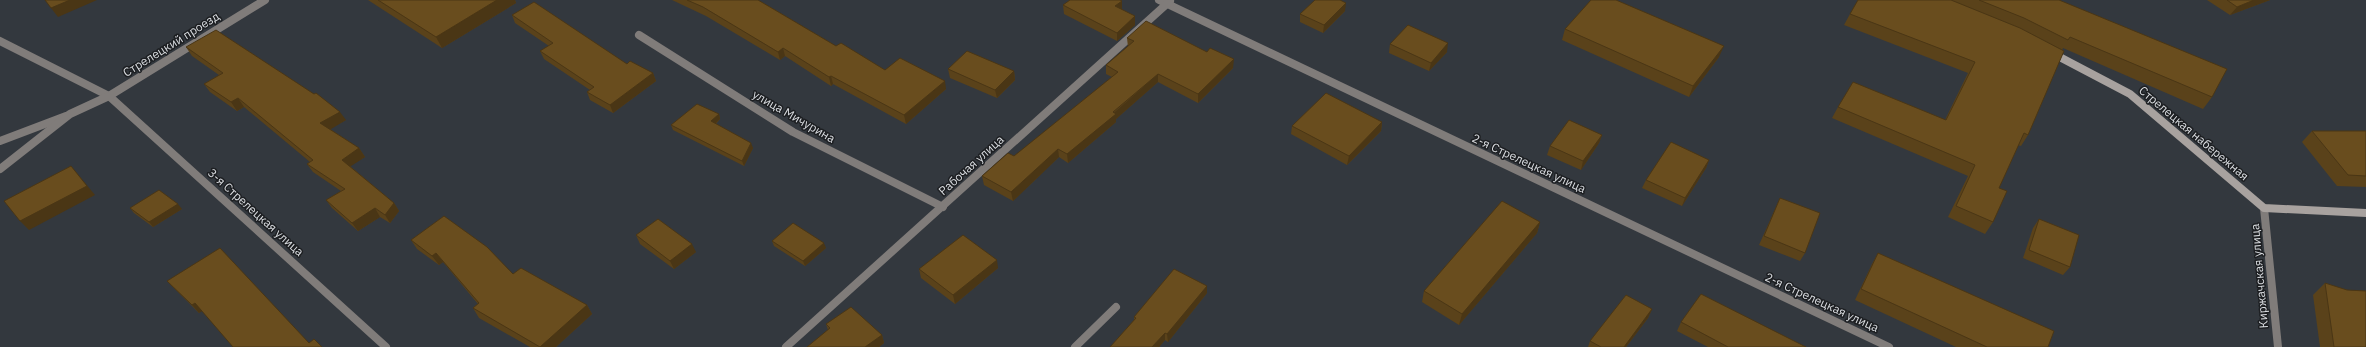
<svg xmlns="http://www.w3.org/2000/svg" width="2366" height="347" viewBox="0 0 2366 347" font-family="'IBM Plex Sans',sans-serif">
<rect width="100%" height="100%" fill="#33383e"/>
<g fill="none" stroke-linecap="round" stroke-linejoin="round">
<path stroke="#807c7a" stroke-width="8" d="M0 141 66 116"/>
<g stroke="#807c7a" stroke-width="8">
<path d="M1159 0 1889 347"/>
<path d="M639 35 793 132 943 207"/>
<path d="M0 41 109 96 386 347"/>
<path d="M0 169 70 114 109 96 265 0"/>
<path d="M2264 208 2278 347"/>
<path d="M786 347 1170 1"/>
<path d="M1075 347 1116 307"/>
</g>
<path stroke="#a8a29f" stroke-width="8" d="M2052 53 2130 94 2264 208 2366 213"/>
</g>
<g fill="#5a421a">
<path d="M368 0H515L516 3 442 48Z"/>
<path d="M672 0H758L836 46 885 70 946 89 906 124 833 84 831 86 785 56 780 60 706 16Z"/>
<path d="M1858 0H2059L2212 97 2203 109 2063 48 2028 135 2021 146 2018 145 1999 188 1993 222 1985 234 1948 217 1968 176 1832 118 1838 107 1945 120 1968 73 1844 25 1850 14Z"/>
<path d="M2207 0H2270L2230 15Z"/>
<path d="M1122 1V10L1135 25 1117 41 1064 14 1063 5Z"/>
<path d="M1345 11 1323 33 1300 22V14Z"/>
<path d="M512 15 627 64 653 73 656 81 613 113 590 100 587 92 590 90 544 59 540 51 549 46 515 23Z"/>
<path d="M1565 29 1719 57 1689 97 1562 40Z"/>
<path d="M1127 38 1233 68 1198 103 1158 82 1116 119V122L1068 163 1059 157 1013 201 984 185 982 176 1014 156 1112 77 1106 74V65L1128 47Z"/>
<path d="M1390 44 1447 52 1429 71 1389 53Z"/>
<path d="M186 47 346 120 330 129 359 148 365 157 350 166 394 203 399 211 390 223 380 217 358 231 332 208 326 200 341 191 313 172 307 164 310 162 244 107 237 111 210 92 204 84 219 75 192 56Z"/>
<path d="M948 69 1014 71 1015 80 997 98 950 78Z"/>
<path d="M719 114 720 119 716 124 753 148 744 166 673 130 671 125Z"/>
<path d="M1382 122 1381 131 1347 165 1291 134 1292 126Z"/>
<path d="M2312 131H2366V187L2337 186 2302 142Z"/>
<path d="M1602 135 1599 143 1581 170 1547 155 1550 146Z"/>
<path d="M1709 160 1706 168 1682 206 1642 188 1646 180Z"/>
<path d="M1780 198 1805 253 1800 261 1759 245Z"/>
<path d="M130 208 182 209 153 227 134 213Z"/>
<path d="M2039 219 2070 267 2063 275 2023 258 2033 228Z"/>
<path d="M1540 222 1537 233 1459 325 1422 302 1424 291Z"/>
<path d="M636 235 696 252 674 269 640 244Z"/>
<path d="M411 240 513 274 587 305 592 314 556 347H530L479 318 473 308 478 304 443 262 439 265 417 249Z"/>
<path d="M772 241 826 248 805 266 774 246Z"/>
<path d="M1878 253 2048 347H1956L1855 300 1872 264Z"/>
<path d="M998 268 955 304 921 278 919 269Z"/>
<path d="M167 281 309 343 202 311 199 313Z"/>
<path d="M2325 283 2347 290 2366 347H2320L2313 295Z"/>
<path d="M1207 293 1168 342 1165 340 1159 347H1110L1134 320V317Z"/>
<path d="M1652 309 1648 318 1626 347H1588L1590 341Z"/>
<path d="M1681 322 1806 347H1708L1677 331Z"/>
<path d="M826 324 882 335 884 343 879 347H807L828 330Z"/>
</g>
<g fill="#4a3615">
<path d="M70 0H97L58 17 51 8Z"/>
<path d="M497 0H515L516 3 442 48 436 37Z"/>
<path d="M2254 0H2270L2230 15 2237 7Z"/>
<path d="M1122 1V10L1115 6Z"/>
<path d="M1346 3 1345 11 1323 33 1324 25Z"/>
<path d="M1135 16V25L1117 41V33Z"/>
<path d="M1448 43 1447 52 1429 71 1431 63Z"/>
<path d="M1724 46 1719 57 1689 97 1693 86Z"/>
<path d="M783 48 785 56 780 60 778 52Z"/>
<path d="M1234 59 1233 68 1198 103V94Z"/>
<path d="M1014 71 1015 80 997 98 995 90Z"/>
<path d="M653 73 656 81 613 113 610 105Z"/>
<path d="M1158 74V82L1116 119V122L1068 163 1067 154Z"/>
<path d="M831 76 833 84 831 86 829 77Z"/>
<path d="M945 81 946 89 906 124 904 115Z"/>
<path d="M238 98 244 107 237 111 231 102Z"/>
<path d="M340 112 346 120 326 132 320 123Z"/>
<path d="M719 114 720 119 713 126 711 121Z"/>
<path d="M1382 122 1381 131 1347 165 1349 156Z"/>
<path d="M1602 135 1599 143 1581 170 1583 161Z"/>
<path d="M751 143 753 148 744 166 742 161Z"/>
<path d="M359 148 365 157 348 168 342 160Z"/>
<path d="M1058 149 1059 157 1013 201 1011 192Z"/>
<path d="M1709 160 1706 168 1682 206 1685 198Z"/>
<path d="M71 166 95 195 29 230 20 221Z"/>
<path d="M394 203 399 211 390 223 385 215Z"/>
<path d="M178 204 182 209 153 227 149 222Z"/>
<path d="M375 208 380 217 358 231 352 223Z"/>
<path d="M1540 222 1537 233 1459 325 1462 314Z"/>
<path d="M824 243 826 248 805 266 803 261Z"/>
<path d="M692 244 696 252 674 269 670 261Z"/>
<path d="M436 253 443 262 439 265 432 256Z"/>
<path d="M997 260 998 268 955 304 953 295Z"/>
<path d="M1207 286V293L1168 342 1167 334Z"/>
<path d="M195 303 202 311 199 313 192 305Z"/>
<path d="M587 305 592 314 556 347H540Z"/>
<path d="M1652 309 1648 318 1626 347H1624Z"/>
<path d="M1165 333V340L1159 347H1152Z"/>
<path d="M882 335 884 343 879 347H865Z"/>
</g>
<g fill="#694d1e" stroke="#4a3615">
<path d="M45 0H70L51 8Z"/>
<path d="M378 0H497L436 37Z"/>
<path d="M687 0H758L836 46 841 43 885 70 900 58 945 81 904 115 831 76 829 77 783 48 778 52 703 7Z"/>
<path d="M1070 0H1120L1122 1 1115 6 1135 16 1117 33 1063 5Z"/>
<path d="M1315 0H1340L1346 3 1324 25 1300 14Z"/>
<path d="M1591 0H1616L1724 46 1693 86 1565 29Z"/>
<path d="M1858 0H1951L2020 28 2064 51 2028 135 2024 133 1999 188 2007 191 1993 222 1956 206 1975 165 1838 107 1853 82 1946 120 1975 62 1850 14Z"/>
<path d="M1979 0H2059L2227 69 2212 97 2070 37 2068 40 2024 18Z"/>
<path d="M2227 0H2254L2237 7Z"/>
<path d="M534 2 627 64 630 61 653 73 610 105 587 92 594 87 540 51 553 43 512 15Z"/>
<path d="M1146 21 1207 52 1210 48 1234 59 1198 94 1158 74 1113 112 1116 114 1067 154 1058 149 1011 192 982 176 1008 153 1014 156 1118 72 1106 65 1134 41 1127 38Z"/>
<path d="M1408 25 1448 43 1431 63 1390 44Z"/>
<path d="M216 30 314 94 316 93 340 112 320 123 359 148 342 160 394 203 385 215 375 208 352 223 326 200 345 189 307 164 313 160 238 98 231 102 204 84 223 73 186 47Z"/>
<path d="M967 51 1014 71 995 90 948 69Z"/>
<path d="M1326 93 1382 122 1349 156 1292 126Z"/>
<path d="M697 104 719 114 711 121 751 143 742 161 671 125Z"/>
<path d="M1569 120 1602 135 1583 161 1550 146Z"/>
<path d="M2312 131H2366V176L2348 175Z"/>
<path d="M1671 142 1709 160 1685 198 1646 180Z"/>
<path d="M71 166 87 186 20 221 4 201Z"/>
<path d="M159 190 178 204 149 222 130 208Z"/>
<path d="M1780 198 1820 213 1805 253 1764 236Z"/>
<path d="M1502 201 1540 222 1462 314 1424 291Z"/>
<path d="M444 216 487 247 513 274 521 268 587 305 540 347 473 308 479 303 436 253 432 256 411 240Z"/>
<path d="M658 219 692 244 670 261 636 235Z"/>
<path d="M2039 219 2079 235 2070 267 2029 250Z"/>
<path d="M793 223 824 243 803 261 772 241Z"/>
<path d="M963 235 997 260 953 295 919 269Z"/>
<path d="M220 248 309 343 314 339 322 347H233L195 303 192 305 167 281Z"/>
<path d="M1878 253 2054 331 2048 347H1987L1861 289Z"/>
<path d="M1174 269 1207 286 1167 334 1165 333 1152 347H1110L1136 318 1134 317Z"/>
<path d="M2325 283 2347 290 2366 291V347H2334Z"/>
<path d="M1701 294 1806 347H1728L1681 322Z"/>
<path d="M1626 295 1652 309 1624 347H1601L1590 341Z"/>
<path d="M851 307 882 335 865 347H807L830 328 826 324Z"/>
</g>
<g text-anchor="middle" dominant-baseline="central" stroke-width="3" stroke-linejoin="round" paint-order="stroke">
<g font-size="12" fill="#dbdee2" stroke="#1d1f22">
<text transform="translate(171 44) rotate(-32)">Стрелецкий проезд</text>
<text transform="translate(794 116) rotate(30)">улица Мичурина</text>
<text transform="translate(2194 133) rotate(40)">Стрелецкая набережная</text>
<text transform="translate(1529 163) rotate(25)">2-я Стрелецкая улица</text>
<text transform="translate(971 165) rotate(-42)">Рабочая улица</text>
<text transform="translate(256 212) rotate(42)">3-я Стрелецкая улица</text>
<text transform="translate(2259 276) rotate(-95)">Киржачская улица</text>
<text transform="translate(1822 302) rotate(25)">2-я Стрелецкая улица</text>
</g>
</g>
</svg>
